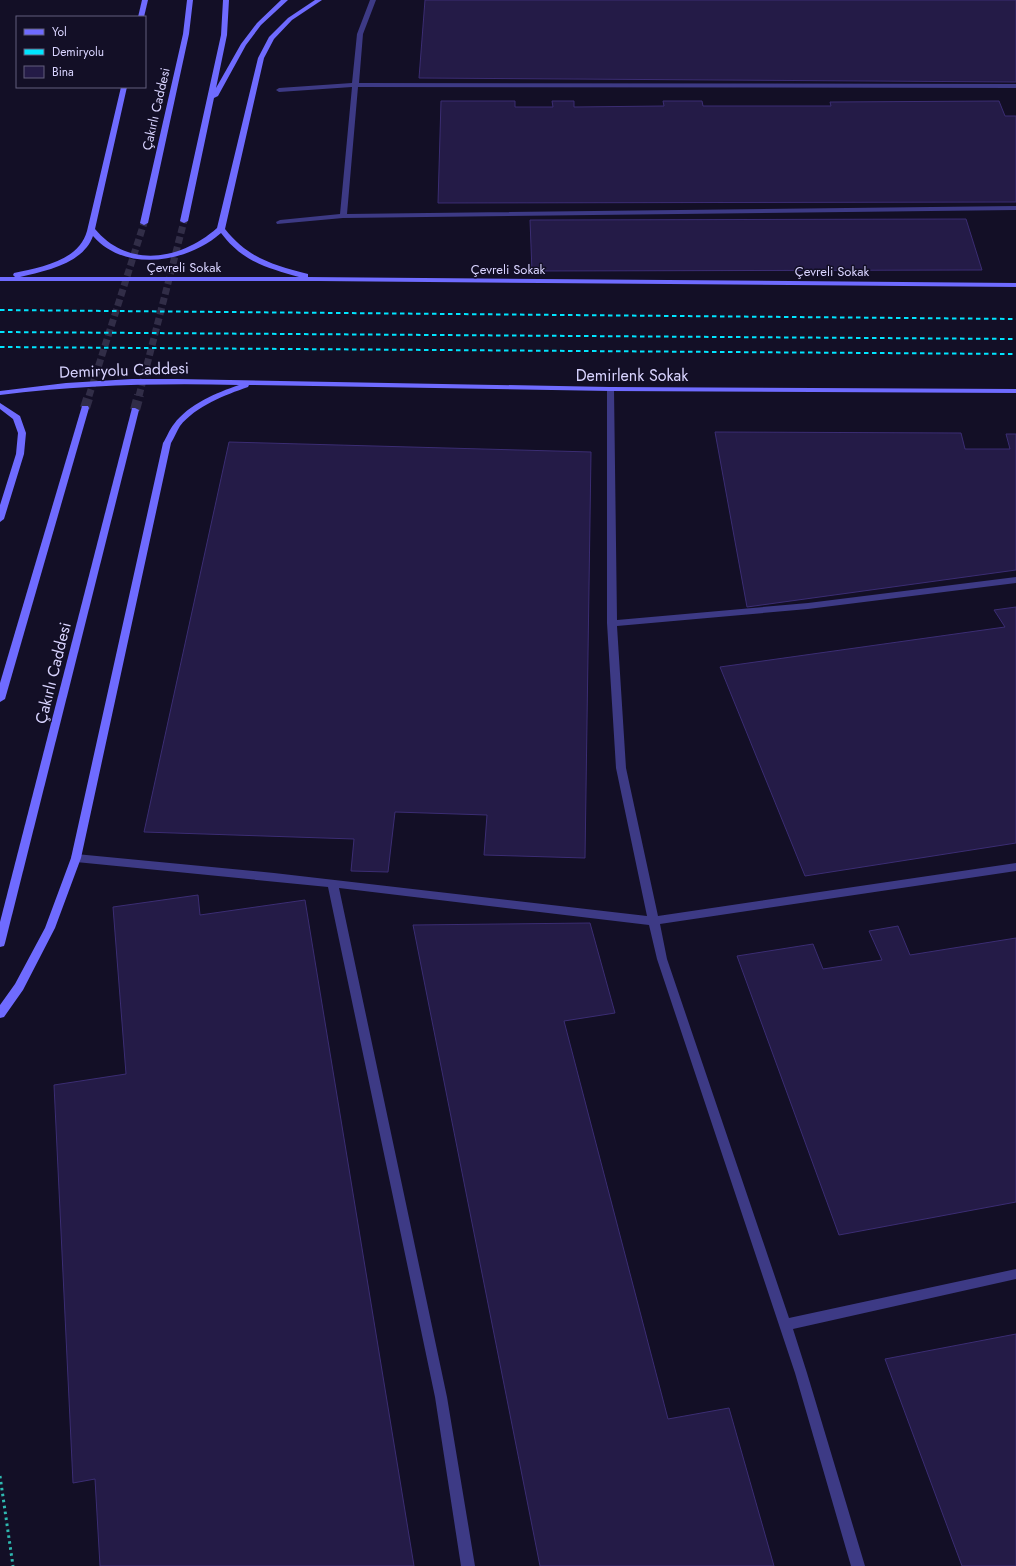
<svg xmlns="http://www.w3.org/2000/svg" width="1016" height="1566" viewBox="0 0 1016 1566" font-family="Jost,sans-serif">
<rect width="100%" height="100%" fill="#130f26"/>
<g fill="#241b47" stroke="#3b2d73">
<path d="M425 0H1016V82L419 78Z"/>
<path d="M441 101H515V107H553L552 101H574V107L664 106 663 101H702L703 106H831L830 102 999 101 1005 116H1016V202L438 203Z"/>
<path d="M966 219 982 270 532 271 530 220Z"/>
<path d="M715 432 961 433 965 449H1010L1006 434H1016V570L747 607Z"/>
<path d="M229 442 591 452 585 858 484 855 487 815 395 812 388 872 351 871 354 839 144 832Z"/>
<path d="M1016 607V843L805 876 720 667 1005 627 994 610Z"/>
<path d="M198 895 200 915 305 900 414 1566H100L95 1479 73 1483 54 1085 126 1074 113 907Z"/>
<path d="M590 923 615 1013 564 1021 668 1419 729 1408 774 1566H540L413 925Z"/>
<path d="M898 926 910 955 1016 938V1202L839 1235 737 956 813 944 823 969 882 960 869 931Z"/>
<path d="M1016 1334V1566H962L885 1359Z"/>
</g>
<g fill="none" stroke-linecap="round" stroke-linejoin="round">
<g stroke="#312d47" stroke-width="7" stroke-dasharray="7 3.5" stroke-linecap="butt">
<path d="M89 396 144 223"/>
<path d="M139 396 184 221"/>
</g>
<g stroke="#312d47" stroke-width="10" stroke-dasharray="10 4.5" stroke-linecap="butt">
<path d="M85 408 89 395"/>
<path d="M135 410 139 395"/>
</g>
<path stroke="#2fb8b0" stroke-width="3" stroke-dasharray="2.5 3.5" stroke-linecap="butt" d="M0 1476 13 1566"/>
<g fill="#3d3a85" fill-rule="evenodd">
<path d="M370 0H376L363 34 359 83 1016 84V88L358 87 347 214 1016 206V210L343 218 277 224 276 222 280 220 340 214 352 87 279 92 276 90 279 88 352 83 357 34Z"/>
<path d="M607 387H613L614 389 617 620 808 603 1016 577V583L808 609 617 626 626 768 658 916 1016 863V871L660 924 667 959 789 1318 1016 1269V1279L793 1329 807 1373 865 1566H851L795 1373 657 959 649 925 339 888 447 1397 475 1566H461L435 1397 328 887 76 862 72 861 71 858 72 855 76 854 274 873 647 916 616 768 607 623Z"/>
</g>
<g fill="#6f6bff" fill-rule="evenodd">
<path d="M142 0H148L144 17H138Z"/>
<path d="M187 0H193L189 34 148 223 144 225 140 223 183 34Z"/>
<path d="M223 0H229L227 35 216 88 241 44 257 23 281 0H288L261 25 246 45 218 96 214 98 188 221 184 223 180 221 221 35Z"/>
<path d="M315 0H322L292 20 274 39 264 58 225 229C248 258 273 265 308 274V277L1016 283V287L318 281H0V277H15L13 275 14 273C41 267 79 261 87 231L121 87H127L95 229C128 269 181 260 217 228L258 58 269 37 288 18ZM221 233C242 261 266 268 299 277H20C45 271 83 264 93 236 125 273 187 263 221 233Z"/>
<path d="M132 379H177L610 387 1016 389V393L610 391 249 385 248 387C225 395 196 406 180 426 177 431 174 438 171 443L81 858 55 928 23 990 4 1017 0 1018V1005L15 984 45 928 71 858 163 443C167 437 169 430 174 424 189 404 216 393 239 385 158 383 80 385 0 395V391L66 383Z"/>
<path d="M0 403 20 416 26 433 24 454 4 519 0 522V505L16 454 18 433 13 419 0 409Z"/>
<path d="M82 406H88L89 408 5 699 0 702V683Z"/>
<path d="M132 408H135L139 410 5 943 4 946 0 947V922Z"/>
</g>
<g stroke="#00e5ff" stroke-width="2" stroke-dasharray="4.5 3.5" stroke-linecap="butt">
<path d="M0 310 1016 319"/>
<path d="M0 332 1016 339"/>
<path d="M0 347 1016 354"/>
</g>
</g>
<g text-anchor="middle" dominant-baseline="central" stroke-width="3" stroke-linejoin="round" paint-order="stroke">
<g font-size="13" fill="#d9d4ff" stroke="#130f26">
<text transform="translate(156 109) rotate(-77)">Çakırlı Caddesi</text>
<text x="184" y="267">Çevreli Sokak</text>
<text x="508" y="269">Çevreli Sokak</text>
<text x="832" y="271">Çevreli Sokak</text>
</g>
<g font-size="16" fill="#d9d4ff" stroke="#130f26">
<text transform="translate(124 370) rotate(-2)">Demiryolu Caddesi</text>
<text x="632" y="375">Demirlenk Sokak</text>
<text transform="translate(53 673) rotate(-76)">Çakırlı Caddesi</text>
</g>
</g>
<rect x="16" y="16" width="130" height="72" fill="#130f26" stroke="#625e7d"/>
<rect x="24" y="29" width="20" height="6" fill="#6f6bff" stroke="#625e7d"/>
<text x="52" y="36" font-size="12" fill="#d9d4ff">Yol</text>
<rect x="24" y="49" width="20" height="6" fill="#00e5ff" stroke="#625e7d"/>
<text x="52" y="56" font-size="12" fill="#d9d4ff">Demiryolu</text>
<rect x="24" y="66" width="20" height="12" fill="#241b47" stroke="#625e7d"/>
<text x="52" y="76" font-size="12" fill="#d9d4ff">Bina</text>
</svg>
